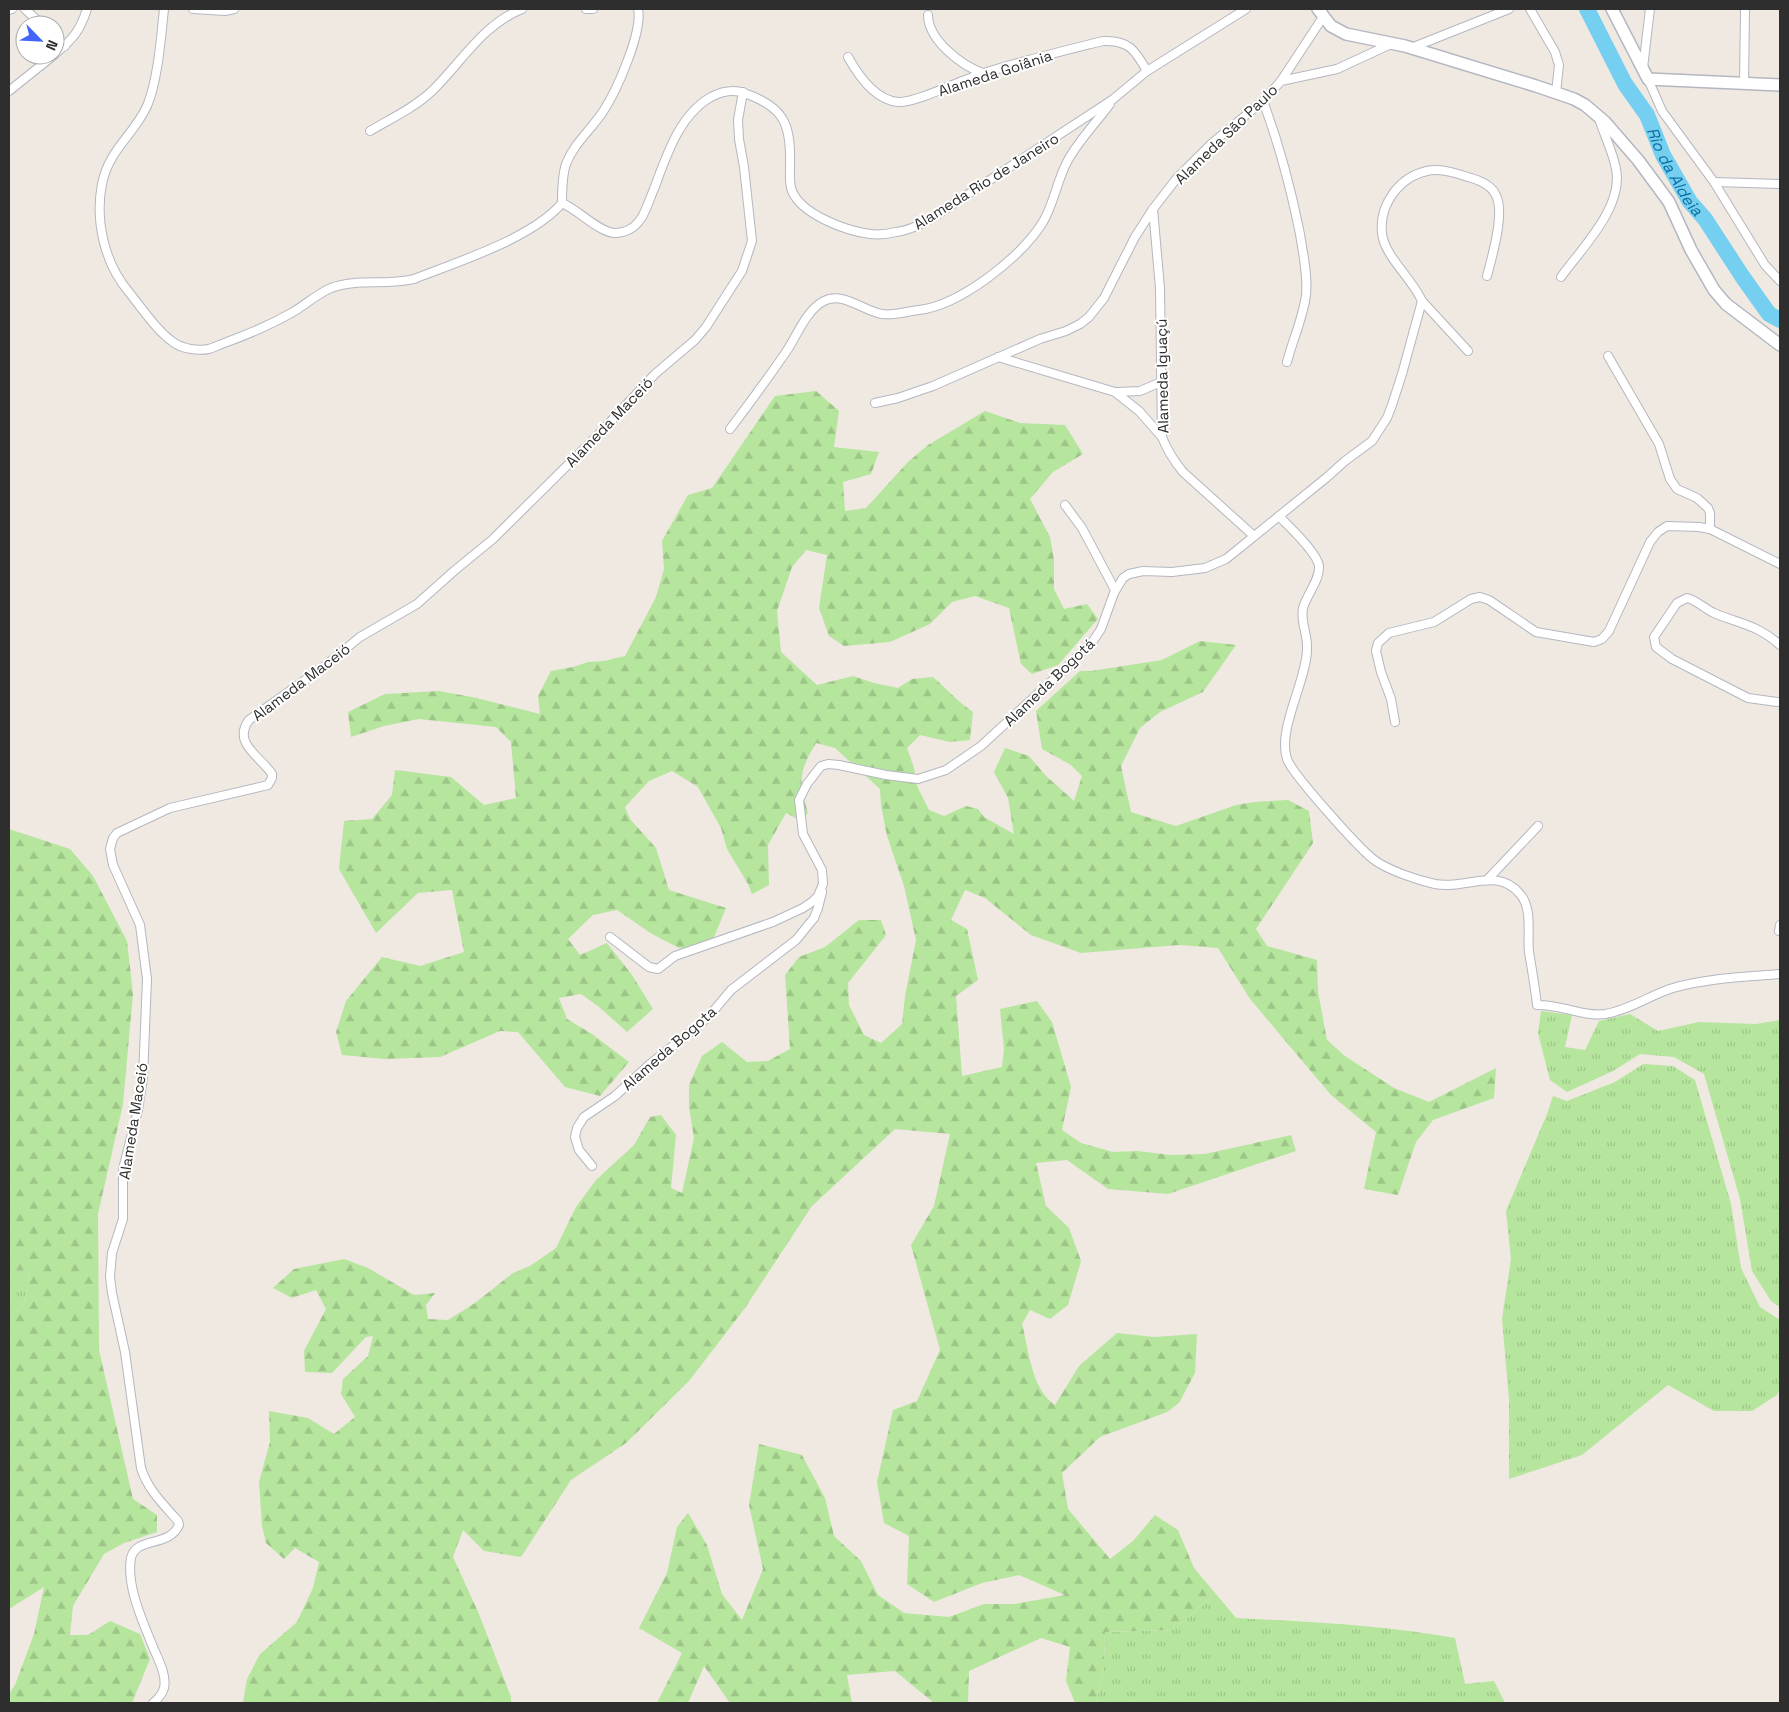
<svg xmlns="http://www.w3.org/2000/svg" width="1789" height="1712" viewBox="0 0 1789 1712" font-family="'Space Grotesk',sans-serif">
<defs>
<pattern id="grass-tufts" width="24" height="20" patternUnits="userSpaceOnUse" patternTransform="scale(1.25)"><rect width="24" height="20" fill="#b6e59e"/><path d="M3 7l-1-3M5 7V3M7 7l1-3M15 17l-1-3M17 17v-4M19 17l1-3" fill="none" stroke="#9dc588"/></pattern>
<pattern id="forest-firs" width="22" height="20" patternUnits="userSpaceOnUse" patternTransform="scale(1.25)"><rect width="22" height="20" fill="#b6e59e"/><path d="M5 1l3.5 6h-7zM16 11l3.5 6h-7z" fill="#9dc588"/></pattern>
</defs>
<rect width="100%" height="100%" fill="#efe9e1"/>
<g fill="url(#grass-tufts)">
<path d="M1541 1011 1572 1015 1565 1047 1585 1050 1599 1021 1630 1014 1658 1031 1699 1022 1756 1024 1780 1020V1307L1771 1301 1752 1271 1740 1199 1704 1074 1674 1057 1640 1054 1613 1071 1567 1092 1550 1080 1538 1033Z"/>
<path d="M1643 1064 1673 1066 1695 1080 1731 1204 1741 1268 1760 1307 1780 1320V1389L1777 1395 1752 1411H1714L1668 1385 1582 1455 1509 1479V1399L1502 1319 1511 1259 1506 1211 1547 1114 1553 1096 1567 1101 1615 1082Z"/>
<path d="M9 1270 30 1271 23 1308 9 1315Z"/>
<path d="M1216 1594 1236 1618C1310 1622 1383 1625 1455 1638L1465 1684 1494 1681 1505 1703H1096L1104 1668 1105 1632 1173 1630Z"/>
</g>
<g fill="url(#forest-firs)">
<path d="M816 391 839 411 834 447 879 452 871 474 843 482 845 511 866 508 908 462 928 445 985 411 1020 423 1065 425 1083 454 1053 472 1030 499 1050 537 1054 560V589L1064 609 1087 604 1098 619 1058 665 1032 674 1021 664 1009 608 975 596 952 602 930 624 890 642 844 646 829 636 819 608 827 555 806 550 792 567 777 611 781 652 817 685 853 676 874 683 898 688 912 679 933 677C947 689 958 702 973 712L970 740 950 742 920 735 907 748 914 768 917 786 929 810 944 816 966 806 978 809 984 817 1014 834 1008 798 994 772 1005 748 1029 756 1046 776 1074 801 1082 776 1071 765 1042 749 1036 711 1080 671H1091L1162 660 1200 641 1236 645 1203 692 1160 712 1140 728 1121 766 1131 812 1176 826 1236 805 1254 802 1288 800 1309 811 1313 843 1256 929 1267 946 1317 960 1318 992 1327 1040 1345 1056 1394 1088 1429 1102 1496 1068 1494 1098 1433 1120 1416 1142 1398 1195 1364 1189 1376 1132 1331 1095 1250 999 1218 948 1179 945 1081 953 1031 935 985 898 965 890 951 920 967 929 978 980 956 996 962 1076 1002 1067 1004 1049 1000 1009 1037 1001 1052 1022 1071 1087 1062 1130 1081 1143 1113 1152 1137 1151 1171 1155 1205 1154 1291 1135 1296 1151 1168 1194 1108 1189 1067 1160 1036 1163 1046 1206 1069 1228 1081 1261 1068 1305 1050 1319 1030 1310 1022 1324C1029 1350 1031 1389 1055 1405L1079 1366 1117 1333 1154 1337 1197 1334 1195 1373 1179 1403 1167 1412 1100 1437 1062 1473 1068 1509 1110 1559 1133 1541 1155 1515 1178 1530 1194 1568 1216 1594 1173 1630 1105 1632 1104 1668 1096 1703H1075L1066 1681 1070 1647 1041 1638 969 1671 968 1703H934L895 1671 847 1675 852 1703H730L704 1666 688 1703H657L682 1653 639 1628 667 1573 677 1527 688 1513 707 1545 722 1594 742 1620 763 1569 749 1505 759 1444 802 1455 825 1498 834 1536 861 1561 878 1595 904 1613 949 1617 984 1604H1015L1065 1595 1019 1575 982 1583 934 1602 907 1584 909 1536 884 1523 877 1482 893 1410 917 1401 940 1350 911 1245 934 1206 950 1134 895 1129 812 1206 745 1308 689 1381 626 1443 571 1480 521 1557 484 1551 463 1530 453 1557 479 1614 511 1697V1703H243L247 1679 260 1654 297 1622 313 1588 319 1562 295 1548 284 1559 266 1543 262 1526 259 1482 270 1442 269 1411 308 1418 334 1434 355 1417 341 1394 343 1379 368 1356 373 1336 366 1337 332 1373 305 1372 304 1351 326 1309 316 1290 292 1298 273 1288 294 1269 344 1259 368 1268 414 1295 435 1293 426 1305 428 1319 448 1320 475 1303 513 1273 530 1266 556 1248 576 1207 596 1180 634 1145 650 1117 661 1115 676 1135 671 1188 682 1193 694 1138 689 1107V1085L702 1056 722 1042 747 1062 768 1061 790 1049 785 975 799 957 825 947 859 920H881L886 935 848 983 849 1005 864 1035 881 1043 902 1024 905 996 916 940 904 886 887 836 881 805 880 789 835 748 816 743C799 771 798 781 808 812L803 822 786 813 768 845 769 885 752 894 748 884 727 849 721 828 698 787 672 771 649 781 625 807 630 819 656 848 669 890 726 908 710 947 679 948 652 934 617 910 593 915 568 939 580 955 607 943 632 975 653 1009 627 1032 599 1007 581 994 559 998 567 1019 592 1034 629 1062 600 1096 565 1087 518 1032 500 1031 440 1057 385 1059 342 1055 336 1032 346 1001 382 957 420 966 464 952 452 890 418 893 376 933 339 869 344 821 372 819 392 795 395 770 451 777 484 805 516 798 511 742 496 727 419 719 384 726 351 737 348 712 385 694 439 691 477 698 540 714 538 696 551 671 573 667 588 662 604 661 625 656 656 597 664 569 662 541 688 495 712 488 775 396Z"/>
<path d="M9 829 70 849 93 876 127 941 133 994 123 1104 98 1214 99 1350 133 1499 157 1515V1532L124 1543 104 1554 73 1606 70 1635H88L110 1621 140 1634 150 1659 132 1703H9V1694L15 1685 34 1634 44 1587 9 1609V1315L23 1308 30 1271 9 1270Z"/>
</g>
<g fill="none" stroke-linecap="round" stroke-linejoin="round">
<path stroke="#75cff0" stroke-width="16" id="s1" d="M1587 9 1625 84 1647 115 1663 155 1690 202 1705 219 1742 276 1769 314 1780 320"/>
<defs>
<g id="street">
<path d="M25 9 42 25"/>
<path d="M164 9C161 37 158 80 147 106 134 135 109 149 102 184 95 220 104 262 128 291 141 307 156 330 173 342 182 349 198 351 209 349 215 347 221 344 227 342 249 334 272 324 293 312 305 305 317 294 331 288 356 278 387 286 414 279 457 262 533 238 562 203"/>
<path d="M193 9 225 11 234 9"/>
<path d="M586 9H593"/>
<path d="M1530 9 1555 52 1559 65 1556 93"/>
<path d="M9 10 12 9"/>
<path d="M928 15C928 40 962 66 983 73"/>
<path d="M55 37 65 46"/>
<path d="M1411 48 1509 9"/>
<path d="M55 54C73 39 80 31 87 9"/>
<path d="M848 57C858 75 875 100 898 102 916 103 961 80 981 74 1021 61 1063 51 1103 41 1129 40 1135 50 1147 71"/>
<path d="M1643 68 1650 9"/>
<path d="M1648 79 1662 111 1714 182 1765 265 1780 281"/>
<path d="M1281 81 1323 17"/>
<path d="M1744 84 1745 9"/>
<path d="M9 91 54 55"/>
<path d="M1263 101C1279 144 1291 189 1300 234 1303 254 1308 275 1306 295 1303 318 1293 339 1287 362"/>
<path d="M370 131C390 119 414 108 432 91 461 63 483 24 522 9"/>
<path d="M1714 182 1780 184"/>
<path d="M562 203C577 209 599 232 614 233 626 233 636 227 642 217 647 208 650 198 654 189 666 157 679 115 711 97 721 92 733 89 744 93 785 107 791 125 790 165 790 172 789 184 792 191 802 215 847 231 870 234 879 235 888 234 896 232 912 230 925 222 938 214L1112 100 1147 71 1246 9"/>
<path d="M562 203C562 190 562 176 566 164 574 143 592 129 604 110 617 90 643 31 638 9"/>
<path d="M1153 209 1160 288 1162 437C1167 450 1174 461 1183 472L1254 536"/>
<path d="M1561 277C1581 249 1624 207 1616 169 1613 152 1604 135 1599 118"/>
<path d="M1422 301 1468 351"/>
<path d="M1608 356 1659 444 1670 479 1677 489 1697 498 1708 508 1710 513V529"/>
<path d="M998 357 1115 392 1139 411 1162 437"/>
<path d="M1116 392 1140 391 1161 382"/>
<path d="M875 403 898 398 933 386 1040 339 1066 331 1080 324 1089 317 1104 298 1135 237 1153 209 1177 178 1211 144 1263 101 1281 81 1337 69 1391 44"/>
<path d="M730 429C749 404 768 378 786 352 797 336 806 310 824 301 843 291 863 311 882 314 894 316 908 311 919 310 961 305 1021 257 1043 222 1054 203 1057 181 1067 162 1078 141 1096 123 1110 104"/>
<path d="M1065 505 1082 528 1115 590"/>
<path d="M1279 516C1289 527 1317 552 1319 566 1320 580 1307 594 1303 608 1300 622 1308 634 1307 649 1307 680 1277 729 1287 759 1292 774 1358 847 1373 859 1387 870 1417 880 1435 884 1466 890 1497 866 1520 894 1533 909 1527 934 1529 952 1532 970 1535 987 1537 1005 1560 1004 1582 1017 1605 1014 1630 1010 1650 995 1673 988 1708 978 1744 977 1780 974"/>
<path d="M1777 702 1748 698 1672 659 1656 647 1654 637 1677 603 1687 598C1698 601 1705 609 1714 613 1740 624 1758 625 1780 645"/>
<path d="M1395 722 1391 699 1381 672 1376 651 1378 643 1389 633 1434 622 1471 599 1480 597 1489 600 1536 632 1594 642 1602 639 1609 631 1650 542 1658 532 1667 526 1699 527 1710 529 1780 564"/>
<path d="M1487 880 1538 826"/>
<path d="M1779 931 1780 925"/>
<path d="M610 937 649 967 658 969 675 956 773 922 803 908 812 902 818 896 823 884 822 870 803 834 799 800 807 784 821 766 828 764 839 765 886 775 918 779 946 770 981 746 1067 667 1093 641 1101 629 1114 593 1123 578 1129 574 1143 571 1172 572 1205 568 1226 559 1326 478 1345 461 1372 441 1387 418 1392 405 1402 374 1422 301C1412 278 1384 256 1382 233 1379 205 1399 177 1427 171 1440 168 1455 173 1468 177 1479 180 1493 185 1497 198 1504 216 1492 257 1487 276"/>
<path d="M592 1166 579 1150 575 1137 577 1128 584 1117 615 1096 649 1065 698 1026 710 1015 731 990 796 940 814 918 818 908 822 892"/>
<path d="M153 1703C158 1699 162 1695 164 1688 167 1675 158 1659 153 1647 143 1622 126 1586 131 1558 136 1536 169 1548 179 1525L178 1521C163 1504 148 1490 141 1468L125 1352 112 1293 110 1277 112 1253 123 1219V1169L138 1110 143 1078 147 979 140 925 113 865 110 849 113 838 117 833 170 808 268 785 272 778V774C260 756 232 743 249 720L322 668 360 637 417 604 454 571 493 539 599 434 655 374 695 340 706 327 742 271 752 241 744 167 739 139 738 120 743 92"/>
</g>
<g id="secondary">
<path d="M1318 9 1331 26 1346 34 1405 46 1536 86 1574 99 1585 105 1605 122 1638 160 1658 187 1669 202 1691 250 1714 290 1726 304 1780 345"/>
<path d="M1612 9 1648 79 1780 85"/>
</g>
</defs>
<use href="#street" stroke="#b4b7c1" stroke-width="10"/>
<use href="#secondary" stroke="#b4b7c1" stroke-width="14"/>
<use href="#street" stroke="#fff" stroke-width="8"/>
<use href="#secondary" stroke="#fff" stroke-width="11"/>
</g>
<g text-anchor="middle" dominant-baseline="central" stroke-width="4" stroke-linejoin="round" paint-order="stroke">
<g font-size="15" fill="#2e2e2e" stroke="#fff">
<text transform="translate(995 73) rotate(-18)">Alameda Goiânia</text>
<text transform="translate(1226 134) rotate(-44)">Alameda São Paulo</text>
<text transform="translate(986 181) rotate(-32)">Alameda Rio de Janeiro</text>
<text transform="translate(1162 376) rotate(-91)">Alameda Iguaçú</text>
<text transform="translate(609 422) rotate(-46)">Alameda Maceió</text>
<text transform="translate(301 682) rotate(-37)">Alameda Maceió</text>
<text transform="translate(1049 682) rotate(-44)">Alameda Bogotá</text>
<text transform="translate(669 1048) rotate(-41)">Alameda Bogota</text>
<text transform="translate(133 1121) rotate(-81)">Alameda Maceió</text>
</g>
<g font-size="16" font-style="italic" fill="#0d6fa3" stroke="#fff">
<text stroke="none"><textPath href="#s1" startOffset="185">Rio da Aldeia</textPath></text>
</g>
</g>
<rect width="1789" height="1712" fill="none" stroke="#2e2e2e" stroke-width="20"/>
<g transform="translate(40 40) rotate(114)"><circle r="24" fill="#ffffff" stroke="#ababab"/>
<path d="M0-4L9 19L0 12L-9 19Z" fill="#4264fb"/>
<text y="-8" font-size="14" font-weight="bold" text-anchor="middle" fill="#2e2e2e">N</text>
</g>
</svg>
